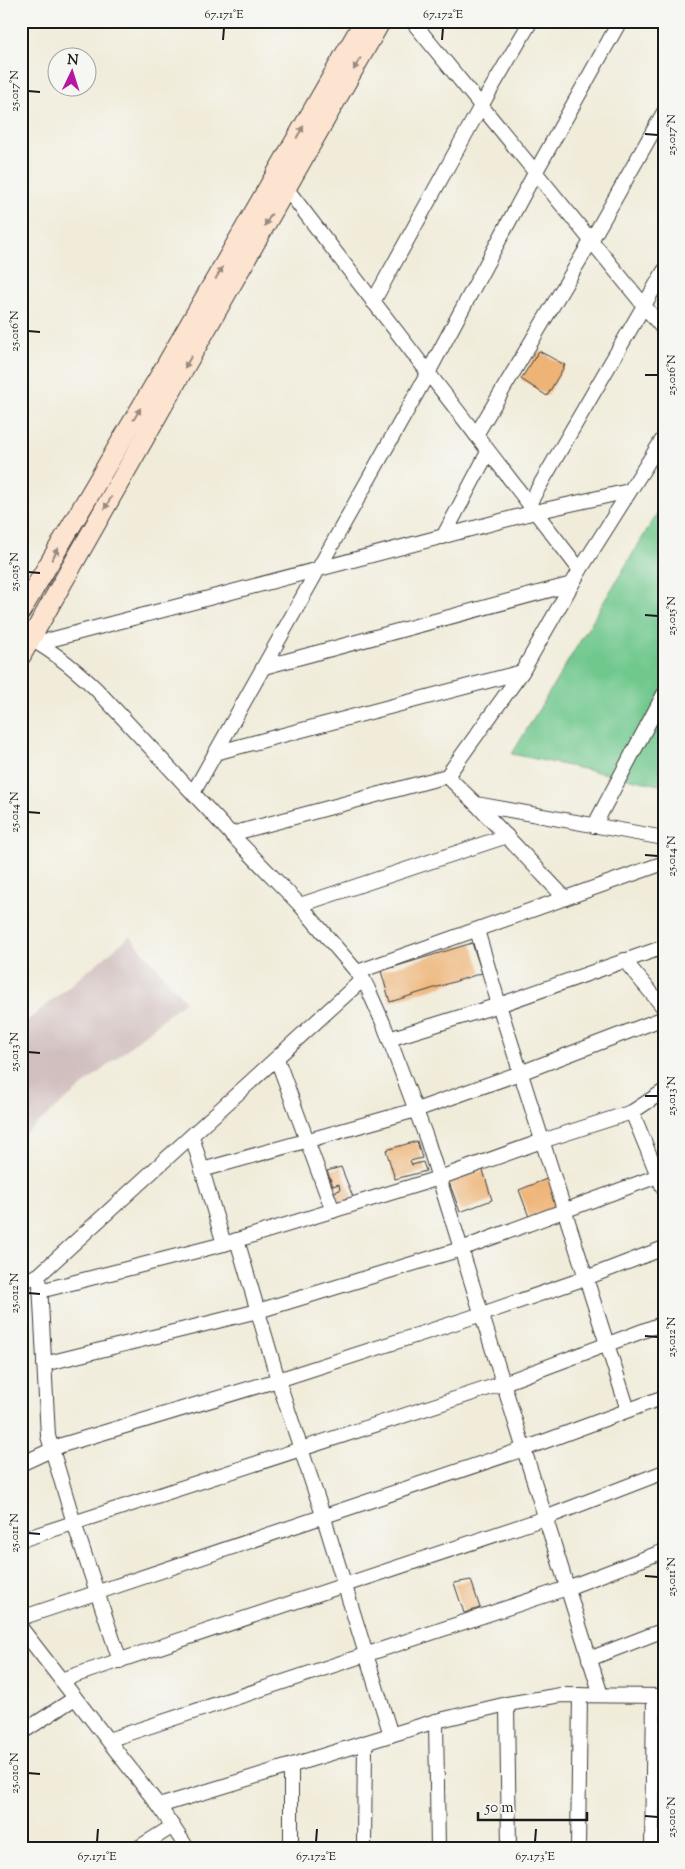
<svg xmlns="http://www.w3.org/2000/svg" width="685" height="1869" viewBox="0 0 685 1869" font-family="'Sorts Mill Goudy',serif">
<rect width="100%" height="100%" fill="#f6f6f2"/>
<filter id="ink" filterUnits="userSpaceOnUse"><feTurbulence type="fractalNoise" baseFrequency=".02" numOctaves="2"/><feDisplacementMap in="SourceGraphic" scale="10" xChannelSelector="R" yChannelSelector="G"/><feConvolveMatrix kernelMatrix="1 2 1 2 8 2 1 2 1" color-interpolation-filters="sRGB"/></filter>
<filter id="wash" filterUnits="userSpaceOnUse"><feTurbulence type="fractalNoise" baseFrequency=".0096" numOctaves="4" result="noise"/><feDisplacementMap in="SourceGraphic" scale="20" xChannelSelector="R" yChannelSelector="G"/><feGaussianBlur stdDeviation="1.12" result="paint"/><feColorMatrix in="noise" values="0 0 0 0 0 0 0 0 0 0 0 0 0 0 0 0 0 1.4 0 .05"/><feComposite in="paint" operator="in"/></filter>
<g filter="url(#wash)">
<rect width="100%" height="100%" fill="#f1ecda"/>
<path fill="#d1bfbf" d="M130 936 185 1001 21 1137V1026Z"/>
<path fill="#70c88d" stroke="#467254" d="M664 502V786L512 754Z"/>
<g id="blocks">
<g fill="#eeb477">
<path d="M539 351 565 365 547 396 521 379Z"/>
<path d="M472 943 482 973 390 1002 381 971Z"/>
<path d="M417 1141 422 1158 410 1161 412 1165 423 1162 426 1171 395 1179 386 1150Z"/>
<path d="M341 1167 353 1197 337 1203 334 1192 340 1190 339 1184 333 1186 327 1171Z"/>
<path d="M483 1170 492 1200 460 1212 449 1182Z"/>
<path d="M549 1178 559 1206 529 1217 519 1190Z"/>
<path d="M471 1580 480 1608 464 1613 454 1583Z"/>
</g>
</g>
</g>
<g filter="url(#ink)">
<use href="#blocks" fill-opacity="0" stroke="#3c3b38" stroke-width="1"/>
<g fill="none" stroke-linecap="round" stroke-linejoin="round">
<defs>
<g id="street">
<path d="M412 21 664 330"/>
<path d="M286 188 580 570"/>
<path d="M373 302 481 106 531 21"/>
<path d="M476 435 591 241 664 112"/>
<path d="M664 437 580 570 522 672 447 776 476 804 664 838"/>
<path d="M529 504 664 271"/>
<path d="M443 537 488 452"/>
<path d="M21 634C50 648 73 667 96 689L231 834 300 905 363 979 368 989 384 1025 427 1140 601 1695"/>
<path d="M38 643 535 512 629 491"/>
<path d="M264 667 572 584"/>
<path d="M215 753 522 672"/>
<path d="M193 793 428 373 535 173 620 21"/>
<path d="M476 804 565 898"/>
<path d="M594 826 664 694"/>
<path d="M231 834 447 776"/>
<path d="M300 905 507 836"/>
<path d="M477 930 499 1005 628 1410"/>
<path d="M624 960 664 1008"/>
<path d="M357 972 664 863"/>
<path d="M389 1039 499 1005 664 947"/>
<path d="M277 1059 333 1211"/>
<path d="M632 1112 664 1190"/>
<path d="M192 1136 224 1244"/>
<path d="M202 1170 416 1110 520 1073 664 1018"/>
<path d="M237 1240 278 1380 323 1515 391 1735"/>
<path d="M21 1282 39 1275 363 979"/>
<path d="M40 1283 48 1436 74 1523 120 1661"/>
<path d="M40 1291 224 1244 439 1178 542 1141 632 1112 664 1091"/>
<path d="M44 1364 258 1311 461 1249 658 1176"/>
<path d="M21 1464 62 1445 278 1380 482 1314 586 1278 664 1248"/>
<path d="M21 1540 504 1383 664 1323"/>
<path d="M21 1618 524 1449 664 1397"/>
<path d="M21 1628 159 1806 187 1848"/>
<path d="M589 1659 664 1630"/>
<path d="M61 1680 545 1518 664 1472"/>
<path d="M507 1704 509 1848"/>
<path d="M436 1721 438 1848"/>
<path d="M21 1733 75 1698"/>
<path d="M108 1740 567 1588 664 1551"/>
<path d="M159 1806 436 1721 507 1704 561 1695 664 1696"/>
<path d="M138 1848 173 1826"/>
<path d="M291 1848V1766"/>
<path d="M364 1848 365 1743"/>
<path d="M578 1848 580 1695"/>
<path d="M652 1848 654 1696"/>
</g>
<g id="secondary">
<path d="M21 611 166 365 364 21"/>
<path d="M21 656 381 21"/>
</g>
</defs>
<use href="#street" stroke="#3c3b38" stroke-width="16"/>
<use href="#secondary" stroke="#3c3b38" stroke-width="21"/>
<use href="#street" stroke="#fff" stroke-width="14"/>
<use href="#secondary" stroke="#fde4d0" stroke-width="19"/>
</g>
<defs><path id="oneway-solid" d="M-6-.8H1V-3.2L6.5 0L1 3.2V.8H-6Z" transform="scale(1.25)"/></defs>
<g fill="#988a7f">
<use href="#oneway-solid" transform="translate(357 64) rotate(120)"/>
<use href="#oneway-solid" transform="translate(300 132) rotate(-60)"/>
<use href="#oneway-solid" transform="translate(268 220) rotate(119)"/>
<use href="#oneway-solid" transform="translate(219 273) rotate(-60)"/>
<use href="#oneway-solid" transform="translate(188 362) rotate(119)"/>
<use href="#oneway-solid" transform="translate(137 414) rotate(-60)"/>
<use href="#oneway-solid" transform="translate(108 503) rotate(119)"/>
<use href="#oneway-solid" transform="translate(55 554) rotate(-60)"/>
</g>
</g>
<path fill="none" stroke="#1c1c1c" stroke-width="2" d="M223 40 224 28M442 40 443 28M28 91 40 92M645 134 658 135M28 331 40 332M645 375H658M28 572 40 573M645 615 658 616M28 812 40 813M645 855 658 856M28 1052 40 1053M645 1096H658M28 1293 40 1294M645 1336 658 1337M28 1533 40 1534M645 1576 658 1577M28 1773 40 1774M645 1816 658 1817M97 1842 98 1829M316 1842 317 1829M535 1842 536 1829"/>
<rect width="685" height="1869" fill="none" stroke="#f6f6f2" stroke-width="55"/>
<g transform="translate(72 72) rotate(4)"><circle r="24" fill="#f6f6f2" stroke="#9f9f9c"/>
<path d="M0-4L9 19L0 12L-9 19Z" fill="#b5179e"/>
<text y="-8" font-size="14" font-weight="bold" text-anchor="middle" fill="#1c1c1c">N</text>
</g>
<path d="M478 1812v8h109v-8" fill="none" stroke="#1c1c1c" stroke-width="2.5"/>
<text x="485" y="1812" font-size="15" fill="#1c1c1c" stroke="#f6f6f2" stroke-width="4" paint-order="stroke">50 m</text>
<rect x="28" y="28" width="630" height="1814" fill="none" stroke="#1c1c1c" stroke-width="2"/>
<g font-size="12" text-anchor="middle" fill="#1c1c1c">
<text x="224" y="18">67.171°E</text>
<text x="443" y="18">67.172°E</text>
<text transform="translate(14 91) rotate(-90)" y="4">25.017°N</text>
<text transform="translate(671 135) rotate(-90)" y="4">25.017°N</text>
<text transform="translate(14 331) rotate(-90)" y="4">25.016°N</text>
<text transform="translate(671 375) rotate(-90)" y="4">25.016°N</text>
<text transform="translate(14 572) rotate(-90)" y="4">25.015°N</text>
<text transform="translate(671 616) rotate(-90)" y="4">25.015°N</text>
<text transform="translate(14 812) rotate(-90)" y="4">25.014°N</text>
<text transform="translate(671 856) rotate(-90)" y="4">25.014°N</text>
<text transform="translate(14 1052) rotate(-90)" y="4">25.013°N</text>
<text transform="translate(671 1096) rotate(-90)" y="4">25.013°N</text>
<text transform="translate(14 1293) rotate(-90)" y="4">25.012°N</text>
<text transform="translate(671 1337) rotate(-90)" y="4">25.012°N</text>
<text transform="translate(14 1533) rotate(-90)" y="4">25.011°N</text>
<text transform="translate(671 1577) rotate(-90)" y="4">25.011°N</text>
<text transform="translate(14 1773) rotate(-90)" y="4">25.010°N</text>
<text transform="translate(671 1817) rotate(-90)" y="4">25.010°N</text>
<text x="97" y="1860">67.171°E</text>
<text x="316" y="1860">67.172°E</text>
<text x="535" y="1860">67.173°E</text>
</g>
</svg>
